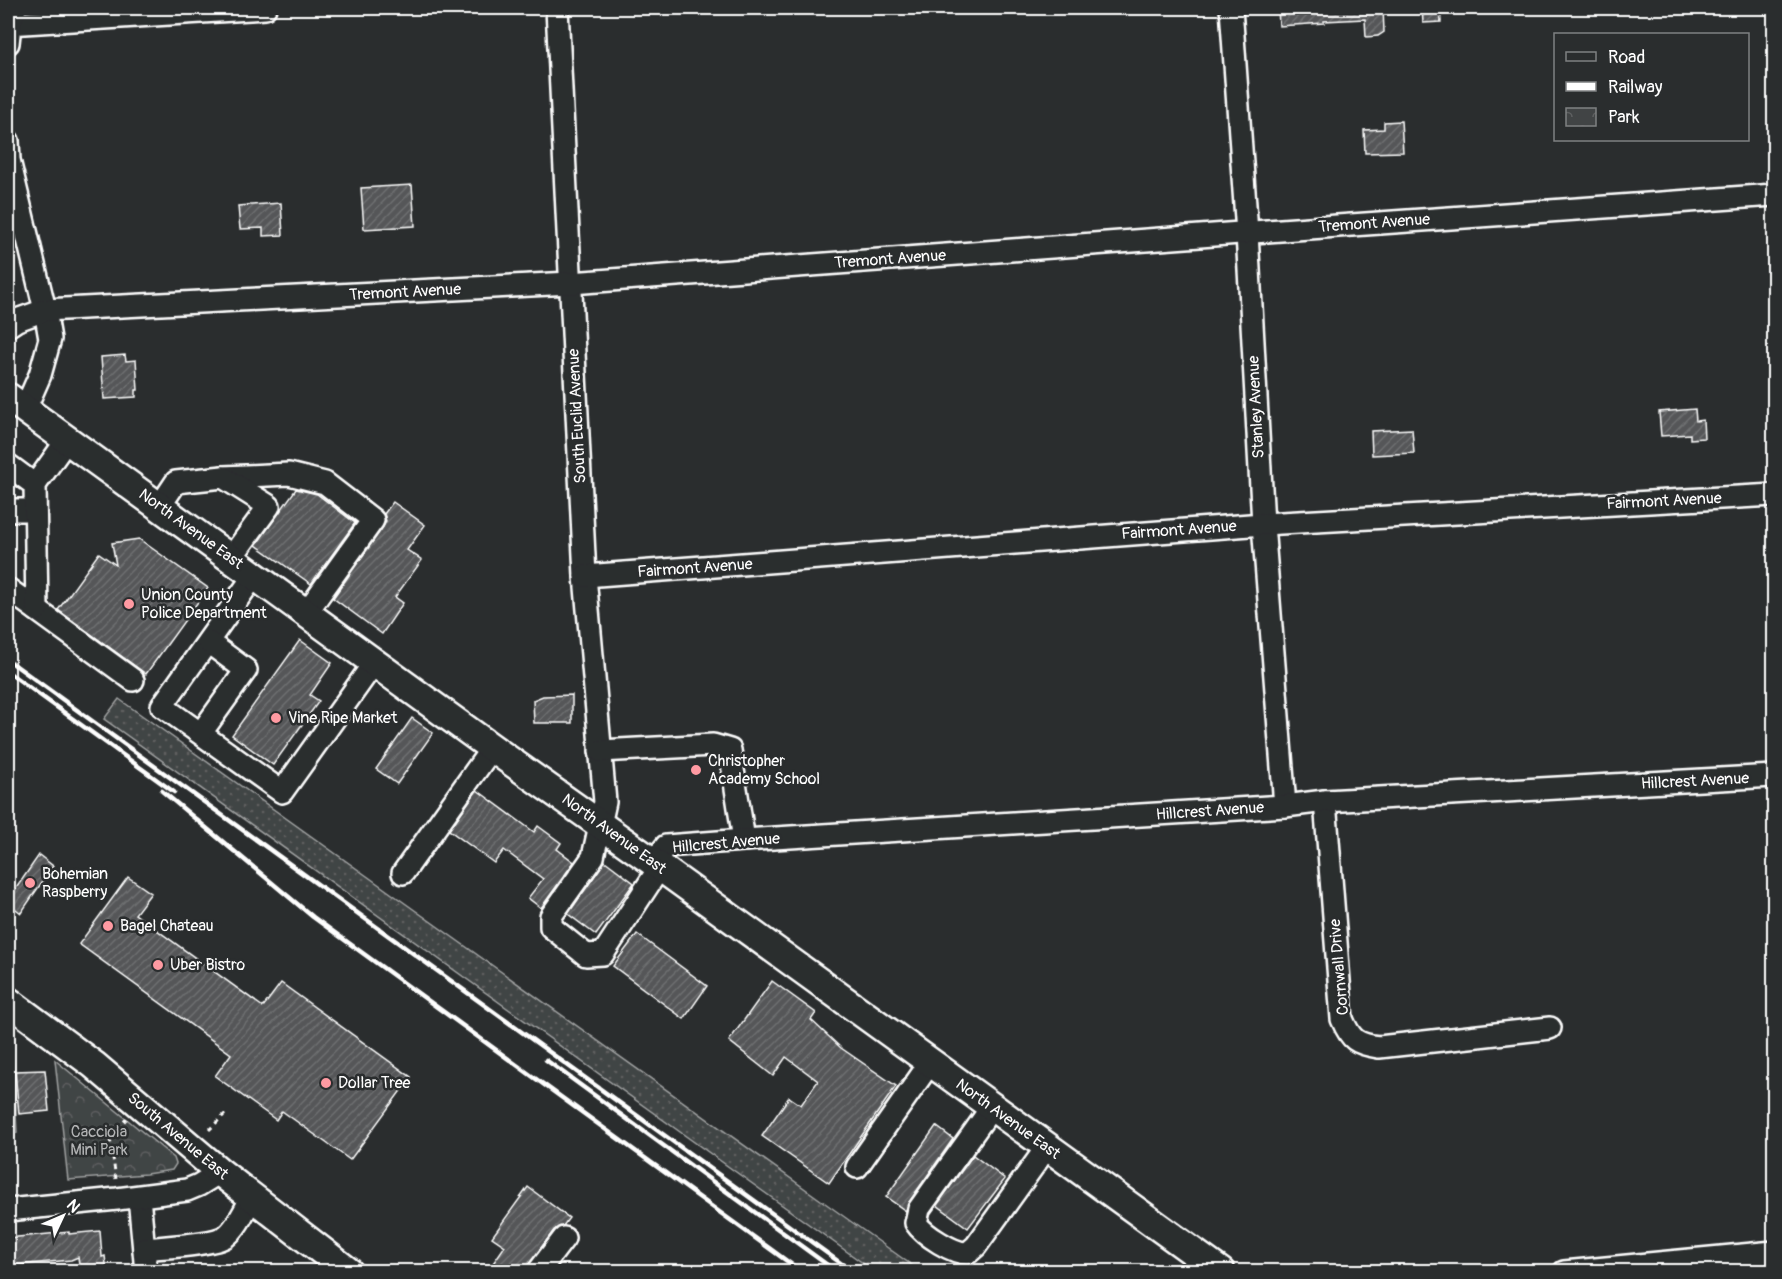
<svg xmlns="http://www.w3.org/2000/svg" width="1782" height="1279" viewBox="0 0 1782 1279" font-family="Pangolin,sans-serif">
<defs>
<pattern id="grass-dots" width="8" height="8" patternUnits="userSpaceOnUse" patternTransform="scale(1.5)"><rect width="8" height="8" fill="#414445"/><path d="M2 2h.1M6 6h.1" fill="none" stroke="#5e6061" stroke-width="1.8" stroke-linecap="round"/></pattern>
<pattern id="forest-firs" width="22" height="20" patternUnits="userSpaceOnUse" patternTransform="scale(1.5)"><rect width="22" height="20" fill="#414445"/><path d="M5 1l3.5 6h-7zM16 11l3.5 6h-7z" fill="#5e6061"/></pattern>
<pattern id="park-crowns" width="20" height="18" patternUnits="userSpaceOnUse" patternTransform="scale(1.5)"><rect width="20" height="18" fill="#414445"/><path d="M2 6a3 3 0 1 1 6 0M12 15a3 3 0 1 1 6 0" fill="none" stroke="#5e6061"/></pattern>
<pattern id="building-hatch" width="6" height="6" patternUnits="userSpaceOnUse" patternTransform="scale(1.5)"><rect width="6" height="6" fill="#555758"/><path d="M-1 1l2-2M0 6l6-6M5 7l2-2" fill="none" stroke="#6e7071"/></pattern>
</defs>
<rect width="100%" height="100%" fill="#2a2d2e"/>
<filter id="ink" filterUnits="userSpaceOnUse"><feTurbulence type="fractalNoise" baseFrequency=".0167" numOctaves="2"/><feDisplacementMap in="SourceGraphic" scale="12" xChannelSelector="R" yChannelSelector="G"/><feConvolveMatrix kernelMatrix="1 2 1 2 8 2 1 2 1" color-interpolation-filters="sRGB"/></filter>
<g filter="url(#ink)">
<path fill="url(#grass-dots)" stroke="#a0a2a2" stroke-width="1.5" d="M119 699 846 1218 920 1271H874L104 719Z"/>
<path fill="url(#forest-firs)" stroke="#a0a2a2" stroke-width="1.5" d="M8 1029 12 1033 17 1133H8Z"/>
<path fill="url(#park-crowns)" stroke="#a0a2a2" stroke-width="1.5" d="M55 1060 174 1158 176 1164 172 1170 146 1174 68 1180Z"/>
<g fill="url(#building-hatch)" stroke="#fff" stroke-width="1.5">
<path d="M1278 8H1383L1384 32 1378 36 1366 37 1365 19 1324 21V23L1279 26Z"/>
<path d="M1422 8H1440L1441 22 1423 23Z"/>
<path d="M1401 121 1403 152 1365 153 1364 130 1384 129V122Z"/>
<path d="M412 185 415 226 364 229 361 188Z"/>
<path d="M281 203 283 235 263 236V228L240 229 238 206Z"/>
<path d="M125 355 126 361 136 360 138 390H136V397L104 399 101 357Z"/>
<path d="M1695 409 1696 421 1703 420 1704 438 1690 439V434L1661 436 1659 412Z"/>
<path d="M1412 429 1414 453 1372 455 1371 431Z"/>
<path d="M296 489 317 494 355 523 311 584 256 545Z"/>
<path d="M393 502 425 525 407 550 422 560 395 597 403 603 382 634 333 598 383 527 386 521 384 514Z"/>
<path d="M139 539 208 588 146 674 58 610 99 553 116 565 112 543Z"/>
<path d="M300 640 332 663 310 695 319 701 273 765 232 735Z"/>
<path d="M572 695V723H534L533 700 543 696Z"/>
<path d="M412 718 433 733 397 784 376 769Z"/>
<path d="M477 790 534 832 538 826 561 843 557 849 574 862 541 908 528 898 543 879 504 850 494 863 449 830Z"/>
<path d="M39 855 53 866 21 913 8 903V900Z"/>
<path d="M605 861 634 883 596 935 568 914Z"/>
<path d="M128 877 151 893 135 914 263 1007 281 983 411 1077 350 1160 282 1111 276 1120 215 1076 231 1054 79 944Z"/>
<path d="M637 934 707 986 684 1019 613 966Z"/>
<path d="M772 981 816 1013 811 1020 841 1048 896 1086 829 1183 762 1136 789 1097 801 1105 818 1081 786 1057 773 1076 729 1041Z"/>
<path d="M45 1070 49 1111 19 1114 15 1071Z"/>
<path d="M936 1126 953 1139 909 1202 906 1211 886 1197Z"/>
<path d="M973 1155 1005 1179 968 1228 937 1205Z"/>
<path d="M528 1187 569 1218 563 1226 554 1230 526 1269 521 1265 517 1272H487L505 1246 492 1237Z"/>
<path d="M100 1231 102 1257 105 1256 107 1272H80L78 1257 71 1260 8 1266V1238L69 1232V1234Z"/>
</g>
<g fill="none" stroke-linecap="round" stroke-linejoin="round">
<defs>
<g id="minor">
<path d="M557 8 585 576 605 802 593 857 551 916V927L586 955 603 954 660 867"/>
<path d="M1231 8 1247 233 1263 524 1285 806"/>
<path d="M8 24 265 8"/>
<path d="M8 43 10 25 15 8"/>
<path d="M8 141 9 160 45 310 50 339 40 375 25 409"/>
<path d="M8 326 17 320 45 310 571 283 1267 231 1774 195"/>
<path d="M8 465 35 485"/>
<path d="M223 477 289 474 325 483 373 520 306 613"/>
<path d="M160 506 176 482 223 477 269 506 231 558"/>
<path d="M8 510H34"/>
<path d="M254 576 162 706 282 792 374 663"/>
<path d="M585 576 1263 524 1774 495"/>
<path d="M8 589 133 680"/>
<path d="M37 610 35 485 67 440"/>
<path d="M201 733 246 670 208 642"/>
<path d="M600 751 713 745 730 750 744 840"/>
<path d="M1325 801 1342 1019C1351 1040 1356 1044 1379 1047L1550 1028"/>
<path d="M653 862 666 846 744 840 1285 806 1325 801 1774 776"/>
<path d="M403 873 492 748"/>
<path d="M992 1107 919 1209 916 1223C924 1235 954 1254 968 1253L976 1246 1047 1147"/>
<path d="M857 1167 930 1063"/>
<path d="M139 1197 146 1272"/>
<path d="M8 1210 117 1199 187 1190 199 1185 220 1172"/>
<path d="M144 1249C161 1247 213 1245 226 1236 238 1227 245 1209 252 1197"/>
<path d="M538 1272 564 1238"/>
<path d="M1564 1272 1774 1252"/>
</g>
<g id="major">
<path d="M8 397 492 748 653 862 1221 1272"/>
<path d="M8 1001 94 1065 220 1172 349 1272"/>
</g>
</defs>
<use href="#minor" stroke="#fff" stroke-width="26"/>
<use href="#major" stroke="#fff" stroke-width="32"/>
<g stroke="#fff" stroke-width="3" stroke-dasharray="4.5 4.5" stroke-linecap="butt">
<path d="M209 1130 226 1113"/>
<path d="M116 1179 110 1138 127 1118"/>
</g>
<use href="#minor" stroke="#2a2d2e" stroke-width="21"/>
<use href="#major" stroke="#2a2d2e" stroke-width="27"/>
<g stroke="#fff" stroke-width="4.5">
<path d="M8 660 853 1272"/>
<path d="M8 672 174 792"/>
<path d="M162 791 313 917 802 1272"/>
<path d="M546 1060 837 1272"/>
</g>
</g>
</g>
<g fill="#ff9aa2" stroke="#2a2d2e" stroke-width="2">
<circle cx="129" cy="604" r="6"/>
<circle cx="276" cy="718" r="6"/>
<circle cx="696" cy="770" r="6"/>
<circle cx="30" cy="883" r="6"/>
<circle cx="108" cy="926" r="6"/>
<circle cx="158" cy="965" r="6"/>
<circle cx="326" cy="1083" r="6"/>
</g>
<g text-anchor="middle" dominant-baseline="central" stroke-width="5" stroke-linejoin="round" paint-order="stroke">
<g font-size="16" fill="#fff" stroke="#2a2d2e">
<text transform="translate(1374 223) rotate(-4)">Tremont Avenue</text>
<text transform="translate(890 259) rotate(-4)">Tremont Avenue</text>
<text transform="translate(405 292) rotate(-3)">Tremont Avenue</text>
<text transform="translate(1256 407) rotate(-93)">Stanley Avenue</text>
<text transform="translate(577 416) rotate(-93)">South Euclid Avenue</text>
<text transform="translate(1664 501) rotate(-3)">Fairmont Avenue</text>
<text transform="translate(191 529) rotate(36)">North Avenue East</text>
<text transform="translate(1179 530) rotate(-4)">Fairmont Avenue</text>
<text transform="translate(695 568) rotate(-4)">Fairmont Avenue</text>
<text transform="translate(1695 781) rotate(-3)">Hillcrest Avenue</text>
<text transform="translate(1210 811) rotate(-4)">Hillcrest Avenue</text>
<text transform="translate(614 834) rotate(36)">North Avenue East</text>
<text transform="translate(726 843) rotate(-5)">Hillcrest Avenue</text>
<text transform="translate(1339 967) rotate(-95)">Cornwall Drive</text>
<text transform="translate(1008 1119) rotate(36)">North Avenue East</text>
<text transform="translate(178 1136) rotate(40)">South Avenue East</text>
</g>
<g font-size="16" fill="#fff" stroke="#2a2d2e" text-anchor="start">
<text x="141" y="595">Union County<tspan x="141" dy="18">Police Department</tspan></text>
<text x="288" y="718">Vine Ripe Market</text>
<text x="708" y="761">Christopher<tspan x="708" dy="18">Academy School</tspan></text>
<text x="42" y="874">Bohemian<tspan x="42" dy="18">Raspberry</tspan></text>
<text x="120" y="926">Bagel Chateau</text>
<text x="170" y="965">Uber Bistro</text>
<text x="338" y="1083">Dollar Tree</text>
</g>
<g font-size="16" fill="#b3b4b5" stroke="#2a2d2e">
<text x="99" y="1132">Cacciola<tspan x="99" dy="18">Mini Park</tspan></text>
</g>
</g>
<rect width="1782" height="1279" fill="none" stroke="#2a2d2e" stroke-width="30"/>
<rect x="15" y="15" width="1752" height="1249" fill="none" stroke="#fff" stroke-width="2" filter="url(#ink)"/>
<rect x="1554" y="33" width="195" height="108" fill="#2a2d2e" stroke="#7f8182" stroke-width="1.5"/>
<rect x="1566" y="52" width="30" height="9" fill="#2a2d2e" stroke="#7f8182" stroke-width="1.5"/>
<text x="1608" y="63" font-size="18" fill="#ffffff">Road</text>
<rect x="1566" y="82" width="30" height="9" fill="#ffffff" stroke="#7f8182" stroke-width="1.5"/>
<text x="1608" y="93" font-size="18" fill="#ffffff">Railway</text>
<rect x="1566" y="108" width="30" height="18" fill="url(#park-crowns)" stroke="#7f8182" stroke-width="1.5"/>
<text x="1608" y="123" font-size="18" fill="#ffffff">Park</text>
<g transform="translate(63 1216) rotate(46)" stroke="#2a2d2e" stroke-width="4.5" paint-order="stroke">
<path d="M0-4.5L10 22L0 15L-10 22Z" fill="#ffffff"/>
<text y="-9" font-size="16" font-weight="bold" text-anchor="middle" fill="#ffffff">N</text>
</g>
</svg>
